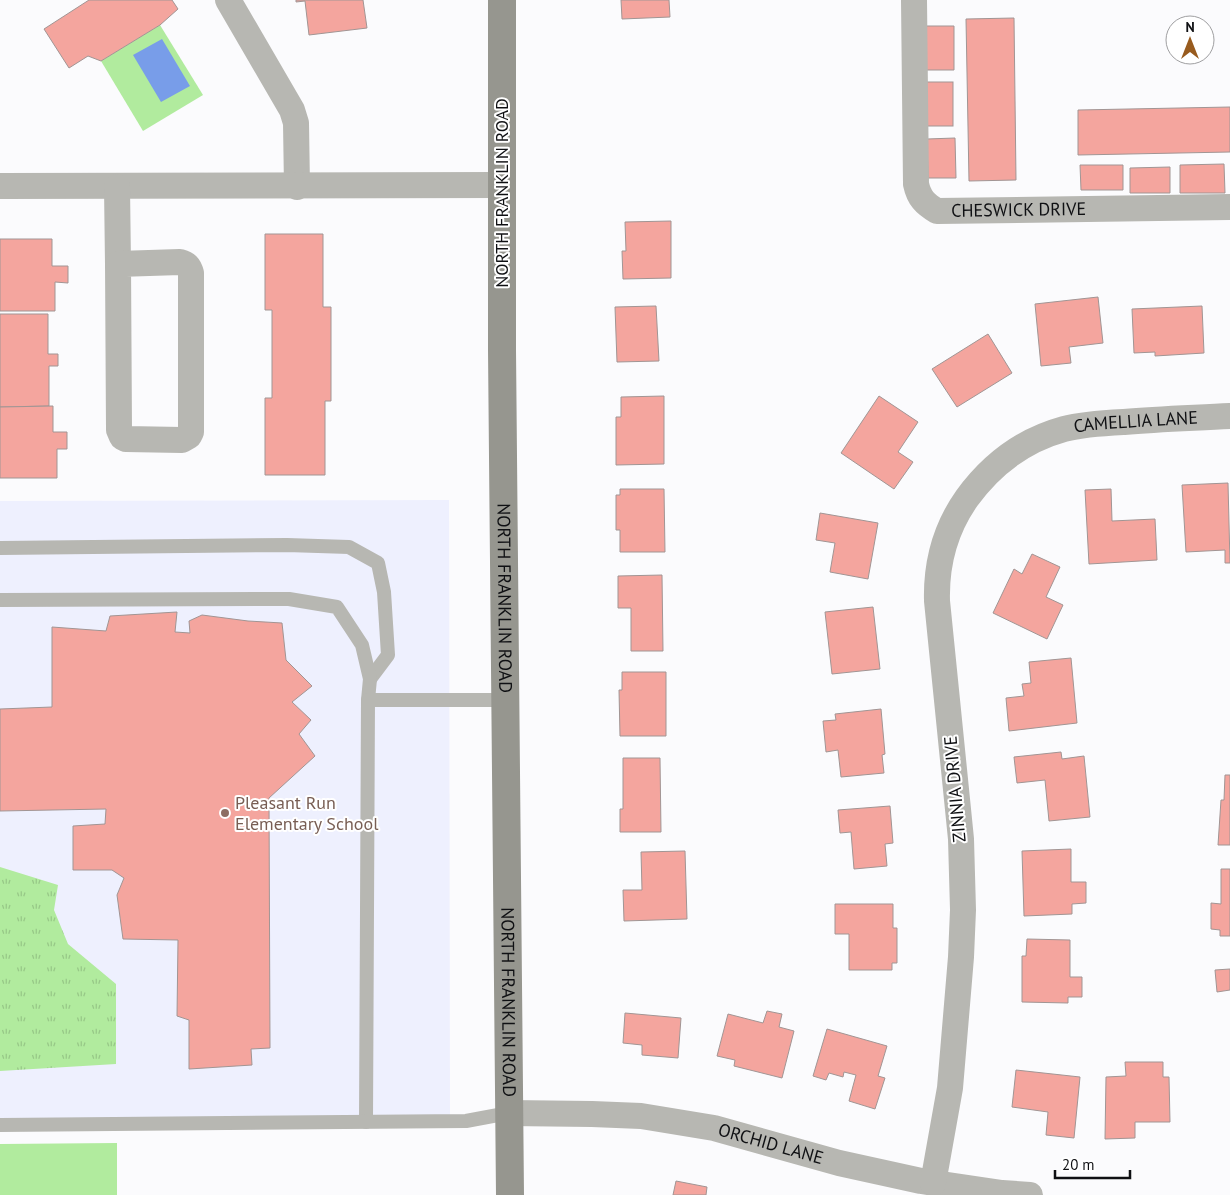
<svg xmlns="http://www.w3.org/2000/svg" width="1230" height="1195" font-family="'PT Sans',sans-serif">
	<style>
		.built { fill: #eef0fe }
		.grass { fill: url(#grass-tufts) }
		.pitch { fill: #b1eb9e }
		.water { fill: #789de9 }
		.building { fill: #f4a59e; stroke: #a19594 }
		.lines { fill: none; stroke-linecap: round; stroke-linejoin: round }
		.service { stroke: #b7b7b2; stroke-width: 14 }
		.minor { stroke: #b7b7b2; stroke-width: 26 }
		.secondary { stroke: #96968f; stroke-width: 28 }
		.education-dot { fill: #8d6e63; stroke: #fff; stroke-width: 2 }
		.labels { text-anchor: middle; stroke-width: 4; stroke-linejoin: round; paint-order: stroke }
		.street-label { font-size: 18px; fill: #0f1013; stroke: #fff }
		.education-label { font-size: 18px; fill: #785e54; stroke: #fff; text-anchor: start }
	</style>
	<defs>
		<pattern id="grass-tufts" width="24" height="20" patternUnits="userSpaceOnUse" patternTransform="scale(1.25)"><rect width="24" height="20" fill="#b1eb9e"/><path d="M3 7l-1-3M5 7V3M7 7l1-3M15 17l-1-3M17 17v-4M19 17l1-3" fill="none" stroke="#97c887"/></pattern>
	</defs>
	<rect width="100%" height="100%" fill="#fbfbfd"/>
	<path class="built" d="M 449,500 L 450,1124 L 0,1125 L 0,501 Z"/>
	<path class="grass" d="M 0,867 L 58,885 L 54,910 L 68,944 L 116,984 L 116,1064 L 0,1071 Z"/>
	<g class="pitch">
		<path d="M 160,25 L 203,95 L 143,131 L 101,61 Z"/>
		<path d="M 117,1143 L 117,1195 L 0,1195 L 0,1144 Z"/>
	</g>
	<path class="water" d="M 162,39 L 190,86 L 161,102 L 133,55 Z"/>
	<g class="building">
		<path d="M 89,0 L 172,0 L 178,9 L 160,25 L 101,61 L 88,56 L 69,68 L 44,29 Z"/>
		<path d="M 296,0 L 363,0 L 367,28 L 309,35 L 305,1 L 296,2 Z"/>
		<path d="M 621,0 L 669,0 L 670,17 L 622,19 Z"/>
		<path d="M 1014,18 L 1016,180 L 969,181 L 966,19 Z"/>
		<path d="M 925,26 L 954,26 L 954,70 L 926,70 Z"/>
		<rect x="925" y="82" width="28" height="44"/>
		<path d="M 1230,107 L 1230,152 L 1078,155 L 1078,110 Z"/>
		<path d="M 955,138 L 956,178 L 928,178 L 927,139 Z"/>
		<path d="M 1224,164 L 1225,193 L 1180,193 L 1180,165 Z"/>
		<path d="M 1080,165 L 1123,165 L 1123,190 L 1081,190 Z"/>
		<path d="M 1170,167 L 1170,193 L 1130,193 L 1130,168 Z"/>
		<path d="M 671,221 L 671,278 L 623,279 L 622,251 L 626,251 L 625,222 Z"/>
		<path d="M 265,234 L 323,234 L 323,307 L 331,307 L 331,401 L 325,401 L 325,475 L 265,475 L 265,398 L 272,398 L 272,310 L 265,310 Z"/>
		<path d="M 0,239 L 52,239 L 52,266 L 68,266 L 68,283 L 55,282 L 55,311 L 0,311 Z"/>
		<path d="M 1098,297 L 1103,343 L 1069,347 L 1071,363 L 1041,366 L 1035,304 Z"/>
		<path d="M 656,306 L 659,361 L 617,362 L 615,307 Z"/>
		<path d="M 1202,306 L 1204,353 L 1155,356 L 1155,352 L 1134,353 L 1132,309 Z"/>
		<path d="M 0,314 L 48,314 L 48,354 L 58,354 L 58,366 L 49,366 L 49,406 L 0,407 Z"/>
		<path d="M 988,334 L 1012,373 L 957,407 L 932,369 Z"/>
		<path d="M 664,396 L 664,464 L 616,465 L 616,417 L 621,417 L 621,397 Z"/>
		<path d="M 879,396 L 918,422 L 898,452 L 913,462 L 894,489 L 841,453 Z"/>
		<path d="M 53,406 L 53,432 L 67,432 L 67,449 L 57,449 L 57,478 L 0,478 L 0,407 Z"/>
		<path d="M 1228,483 L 1230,563 L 1225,563 L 1225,550 L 1186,552 L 1182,485 Z"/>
		<path d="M 620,489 L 664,489 L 665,552 L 620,552 L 620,530 L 616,530 L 616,495 L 620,495 Z"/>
		<path d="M 1111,489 L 1112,521 L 1155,519 L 1157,560 L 1089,564 L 1085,490 Z"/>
		<path d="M 820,513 L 878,523 L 868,579 L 830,572 L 835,543 L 816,540 Z"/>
		<path d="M 1032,554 L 1060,567 L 1046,597 L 1063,605 L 1047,639 L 993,613 L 1014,569 L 1022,574 Z"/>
		<path d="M 662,575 L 663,651 L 631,651 L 631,608 L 618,608 L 618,576 Z"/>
		<path d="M 873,607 L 880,669 L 832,674 L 825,612 Z"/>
		<path d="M 177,612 L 175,632 L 190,633 L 189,621 L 202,615 L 248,621 L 282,623 L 286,660 L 312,686 L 292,702 L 311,720 L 299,734 L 315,756 L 269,798 L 270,1048 L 251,1049 L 252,1065 L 189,1069 L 189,1020 L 177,1016 L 178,940 L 123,939 L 117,895 L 124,878 L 112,870 L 73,870 L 73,826 L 105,824 L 106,809 L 0,811 L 0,709 L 52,707 L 52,627 L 106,631 L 110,616 Z"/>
		<path d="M 1071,658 L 1077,723 L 1009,731 L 1006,698 L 1024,696 L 1022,684 L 1031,683 L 1029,662 Z"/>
		<path d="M 622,672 L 666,672 L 666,736 L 620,736 L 619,690 L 622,690 Z"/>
		<path d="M 881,709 L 885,754 L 882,755 L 884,773 L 841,777 L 838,750 L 826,752 L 823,721 L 836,720 L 835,714 Z"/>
		<path d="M 1061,752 L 1062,759 L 1084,756 L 1090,817 L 1049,821 L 1045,780 L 1017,783 L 1014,757 Z"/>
		<path d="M 623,758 L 660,758 L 661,832 L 620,832 L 620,809 L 623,809 Z"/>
		<path d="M 1225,775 L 1230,775 L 1230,845 L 1218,845 L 1221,800 L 1224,800 Z"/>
		<path d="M 890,806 L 893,843 L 885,844 L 887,866 L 854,869 L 851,832 L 840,833 L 838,810 Z"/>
		<path d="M 1071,849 L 1071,882 L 1086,882 L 1086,903 L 1072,904 L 1072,914 L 1024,916 L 1022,851 Z"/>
		<path d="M 685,851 L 687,919 L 624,921 L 623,890 L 642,890 L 641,852 Z"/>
		<path d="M 1221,869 L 1230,869 L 1230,936 L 1220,936 L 1220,930 L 1211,929 L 1211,903 L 1221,904 Z"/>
		<path d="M 835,904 L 893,904 L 893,928 L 897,928 L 897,963 L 892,963 L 892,970 L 849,970 L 849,934 L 835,934 Z"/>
		<path d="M 1027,939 L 1070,940 L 1070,977 L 1082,977 L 1082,997 L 1068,997 L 1068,1003 L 1022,1002 L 1022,956 L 1026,956 Z"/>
		<path d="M 1230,969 L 1230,990 L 1217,992 L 1215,970 Z"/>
		<path d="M 767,1011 L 782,1014 L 779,1027 L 794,1031 L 782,1078 L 734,1066 L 735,1060 L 717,1056 L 728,1014 L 763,1023 Z"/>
		<path d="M 625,1013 L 681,1018 L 678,1058 L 642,1055 L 642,1045 L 623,1043 Z"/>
		<path d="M 827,1029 L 887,1046 L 878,1076 L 885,1078 L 875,1109 L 849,1101 L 856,1075 L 844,1072 L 843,1077 L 829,1073 L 826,1080 L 813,1076 Z"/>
		<path d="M 1125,1062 L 1163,1062 L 1163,1077 L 1169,1077 L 1170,1122 L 1135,1122 L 1135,1138 L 1105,1139 L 1106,1077 L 1126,1076 Z"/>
		<path d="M 1016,1070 L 1080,1077 L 1074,1138 L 1046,1135 L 1048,1112 L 1012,1107 Z"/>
		<path d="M 676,1181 L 707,1187 L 706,1195 L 673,1195 Z"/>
	</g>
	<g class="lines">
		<g class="service">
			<path d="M 0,548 L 287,545 L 349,547 L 378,563 L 384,592 L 388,655 L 370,679"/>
			<path d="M 0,600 L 289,599 L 337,607 L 362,645 L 370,679 L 368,700"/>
			<path d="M 366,1122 L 368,700 L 505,700"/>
			<path d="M 0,1125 L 466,1121 L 509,1113"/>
		</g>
		<g class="minor">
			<path d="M 228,0 L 292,110 L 296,123 L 297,187"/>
			<path id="s1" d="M 914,0 L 916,184 C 919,198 925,204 937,211 L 1230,207"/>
			<path d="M 0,186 L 501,185"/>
			<path d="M 117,187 L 118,264"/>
			<path d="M 180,262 C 187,264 189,266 191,273 L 191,432 L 189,436 L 182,440 L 126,439 L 122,437 L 119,430 L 118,264 Z"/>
			<path id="s2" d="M 509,1113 L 592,1114 L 641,1116 L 714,1128 L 839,1163 L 921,1181 L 1002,1193 L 1030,1195"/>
			<path id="s3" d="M 933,1183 L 950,1088 L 961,957 L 963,910 L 961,839 L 937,601 C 936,564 945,529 967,498 C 991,465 1024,440 1064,429 C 1083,424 1104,423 1124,422 C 1159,419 1195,418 1230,416"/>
		</g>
		<path class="secondary" id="s4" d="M 502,0 L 502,350 L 510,1195"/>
	</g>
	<circle class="education-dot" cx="225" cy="813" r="5"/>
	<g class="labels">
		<g class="street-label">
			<text transform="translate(502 193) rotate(-90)" y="6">NORTH FRANKLIN ROAD</text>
			<text dy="6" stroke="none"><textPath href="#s1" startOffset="301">CHESWICK DRIVE</textPath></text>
			<text dy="6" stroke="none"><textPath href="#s3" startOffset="888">CAMELLIA LANE</textPath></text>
			<text dy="6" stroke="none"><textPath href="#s4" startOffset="598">NORTH FRANKLIN ROAD</textPath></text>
			<text transform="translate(955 789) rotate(-95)" y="6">ZINNIA DRIVE</text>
			<text dy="6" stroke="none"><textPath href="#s4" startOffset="1002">NORTH FRANKLIN ROAD</textPath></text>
			<text dy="6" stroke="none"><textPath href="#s2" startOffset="265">ORCHID LANE</textPath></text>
		</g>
		<g class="education-label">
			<text x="235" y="809">Pleasant Run<tspan x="235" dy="21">Elementary School</tspan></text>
		</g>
	</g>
	<g transform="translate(1190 40)"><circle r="24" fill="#ffffff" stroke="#9f9fa1"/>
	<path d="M0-4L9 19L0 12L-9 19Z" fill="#985b1e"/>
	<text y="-8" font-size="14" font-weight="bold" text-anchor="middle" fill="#0f1013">N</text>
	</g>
	<path d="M1055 1170v8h75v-8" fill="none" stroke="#0f1013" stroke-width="2.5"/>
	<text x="1062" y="1170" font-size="15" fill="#0f1013" stroke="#ffffff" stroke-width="4" paint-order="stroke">20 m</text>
</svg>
